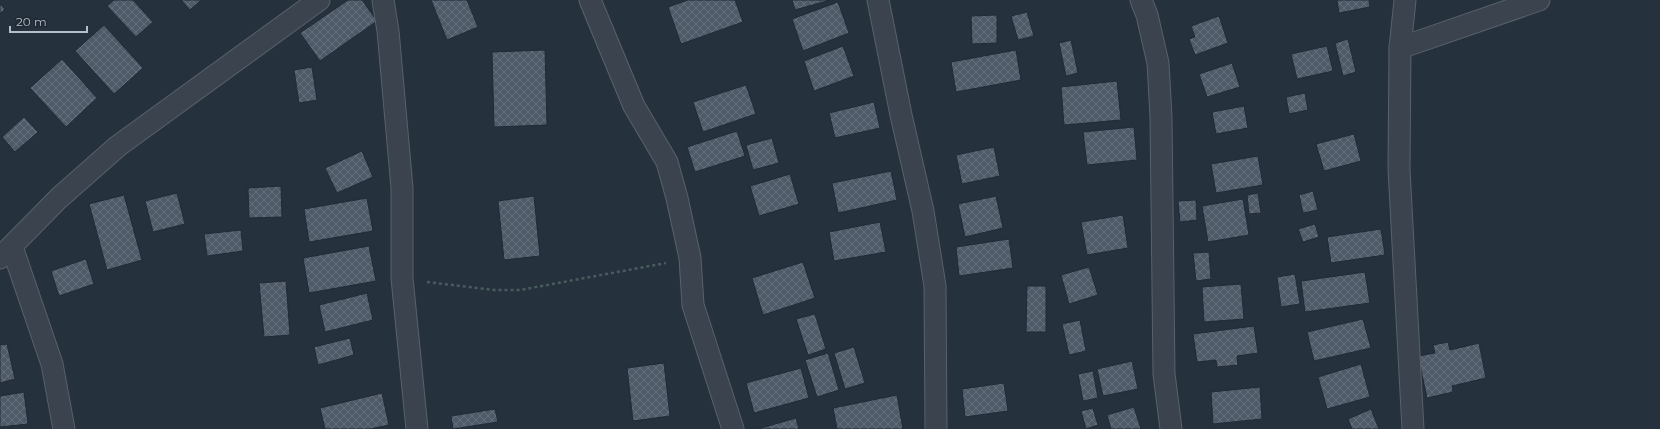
<svg xmlns="http://www.w3.org/2000/svg" width="1660" height="429" font-family="Montserrat,sans-serif">
	<style>
		.building { fill: url(#building-cross-hatch); stroke: #212a35 }
		.lines { fill: none; stroke-linecap: round; stroke-linejoin: round }
		.minor-casing { stroke: #58616c; stroke-width: 23 }
		.path { stroke: #485c5e; stroke-width: 2.5; stroke-dasharray: 3 3; stroke-linecap: butt }
		.minor { stroke: #3a434e; stroke-width: 21 }
	</style>
	<defs>
		<pattern id="building-cross-hatch" width="8" height="8" patternUnits="userSpaceOnUse"><rect width="8" height="8" fill="#4f5a69"/><path d="M0 0l8 8M0 8l8-8" fill="none" stroke="#66707d"/></pattern>
	</defs>
	<rect width="100%" height="100%" fill="#26313e"/>
	<g class="building">
		<path d="M 114,0 L 133,0 L 153,22 L 136,37 L 107,6 Z"/>
		<path d="M 181,0 L 201,0 L 190,10 Z"/>
		<path d="M 348,0 L 362,0 L 377,21 L 320,61 L 300,33 Z"/>
		<path d="M 431,0 L 467,0 L 478,27 L 447,40 Z"/>
		<path d="M 688,0 L 735,0 L 743,22 L 681,44 L 668,7 Z"/>
		<path d="M 792,0 L 830,0 L 795,10 Z"/>
		<path d="M 1337,0 L 1369,0 L 1370,7 L 1339,13 Z"/>
		<path d="M 838,2 L 849,33 L 803,51 L 792,19 Z"/>
		<path d="M 0,4 L 5,9 L 0,14 Z"/>
		<path d="M 1027,12 L 1034,36 L 1018,40 L 1011,16 Z"/>
		<path d="M 997,15 L 997,43 L 972,44 L 971,16 Z"/>
		<path d="M 1219,16 L 1228,43 L 1195,55 L 1189,39 L 1195,37 L 1191,26 Z"/>
		<path d="M 104,25 L 143,68 L 114,94 L 75,51 Z"/>
		<path d="M 1348,39 L 1356,72 L 1343,76 L 1335,43 Z"/>
		<path d="M 1071,40 L 1078,73 L 1066,76 L 1059,43 Z"/>
		<path d="M 843,46 L 854,76 L 814,91 L 804,61 Z"/>
		<path d="M 1327,46 L 1333,71 L 1297,79 L 1291,54 Z"/>
		<path d="M 545,50 L 547,125 L 494,127 L 492,52 Z"/>
		<path d="M 1016,50 L 1021,80 L 956,92 L 951,62 Z"/>
		<path d="M 62,59 L 97,98 L 66,127 L 30,88 Z"/>
		<path d="M 1232,63 L 1240,87 L 1207,97 L 1199,74 Z"/>
		<path d="M 312,67 L 317,100 L 299,103 L 294,70 Z"/>
		<path d="M 1117,81 L 1121,120 L 1064,125 L 1061,87 Z"/>
		<path d="M 746,85 L 756,114 L 703,132 L 693,102 Z"/>
		<path d="M 1305,93 L 1308,110 L 1289,114 L 1286,97 Z"/>
		<path d="M 874,102 L 880,128 L 835,138 L 829,113 Z"/>
		<path d="M 1244,106 L 1248,128 L 1216,134 L 1212,112 Z"/>
		<path d="M 24,117 L 38,132 L 15,152 L 2,137 Z"/>
		<path d="M 1134,127 L 1137,160 L 1087,165 L 1083,132 Z"/>
		<path d="M 737,131 L 745,156 L 695,172 L 687,147 Z"/>
		<path d="M 1354,134 L 1361,161 L 1324,171 L 1316,144 Z"/>
		<path d="M 772,138 L 779,163 L 753,170 L 746,145 Z"/>
		<path d="M 994,147 L 1000,176 L 962,184 L 956,155 Z"/>
		<path d="M 362,151 L 373,177 L 337,193 L 325,168 Z"/>
		<path d="M 1258,156 L 1263,185 L 1216,193 L 1211,164 Z"/>
		<path d="M 891,171 L 897,200 L 838,213 L 832,183 Z"/>
		<path d="M 790,174 L 799,204 L 759,216 L 750,186 Z"/>
		<path d="M 281,186 L 282,217 L 249,218 L 248,188 Z"/>
		<path d="M 1313,191 L 1318,210 L 1303,213 L 1299,195 Z"/>
		<path d="M 177,193 L 185,224 L 153,232 L 145,201 Z"/>
		<path d="M 1258,193 L 1261,213 L 1249,214 L 1247,195 Z"/>
		<path d="M 124,195 L 142,260 L 107,270 L 89,204 Z"/>
		<path d="M 534,196 L 540,256 L 504,260 L 498,201 Z"/>
		<path d="M 996,196 L 1003,228 L 965,237 L 958,204 Z"/>
		<path d="M 367,198 L 373,231 L 309,242 L 304,209 Z"/>
		<path d="M 1243,199 L 1249,235 L 1208,242 L 1202,206 Z"/>
		<path d="M 1196,200 L 1197,220 L 1180,222 L 1178,201 Z"/>
		<path d="M 1123,215 L 1128,248 L 1087,255 L 1081,222 Z"/>
		<path d="M 880,222 L 886,252 L 834,261 L 829,232 Z"/>
		<path d="M 1315,224 L 1319,237 L 1303,242 L 1298,229 Z"/>
		<path d="M 1381,229 L 1385,255 L 1331,263 L 1327,237 Z"/>
		<path d="M 241,230 L 243,251 L 207,256 L 204,234 Z"/>
		<path d="M 1009,239 L 1013,268 L 959,276 L 956,247 Z"/>
		<path d="M 369,246 L 376,281 L 309,293 L 303,258 Z"/>
		<path d="M 1209,252 L 1211,279 L 1196,281 L 1193,253 Z"/>
		<path d="M 86,259 L 94,284 L 59,296 L 51,271 Z"/>
		<path d="M 803,262 L 815,298 L 763,315 L 752,278 Z"/>
		<path d="M 1089,267 L 1098,295 L 1069,304 L 1061,275 Z"/>
		<path d="M 1365,272 L 1370,303 L 1305,312 L 1301,281 Z"/>
		<path d="M 1295,274 L 1300,304 L 1281,307 L 1277,277 Z"/>
		<path d="M 286,281 L 290,335 L 264,337 L 259,283 Z"/>
		<path d="M 1241,284 L 1244,319 L 1204,322 L 1202,287 Z"/>
		<path d="M 1027,286 L 1046,286 L 1046,332 L 1026,332 Z"/>
		<path d="M 367,293 L 373,320 L 325,332 L 319,305 Z"/>
		<path d="M 815,314 L 826,349 L 808,355 L 796,319 Z"/>
		<path d="M 1363,319 L 1371,348 L 1314,361 L 1307,332 Z"/>
		<path d="M 1080,320 L 1086,351 L 1069,355 L 1062,324 Z"/>
		<path d="M 1254,326 L 1258,353 L 1237,356 L 1238,365 L 1217,367 L 1216,360 L 1197,362 L 1193,334 Z"/>
		<path d="M 350,338 L 354,355 L 318,365 L 314,347 Z"/>
		<path d="M 1448,342 L 1450,350 L 1479,343 L 1486,378 L 1452,386 L 1453,392 L 1427,398 L 1418,356 L 1435,353 L 1433,345 Z"/>
		<path d="M 7,344 L 15,379 L 0,383 L 0,345 Z"/>
		<path d="M 854,347 L 865,383 L 845,389 L 834,353 Z"/>
		<path d="M 828,353 L 839,390 L 817,397 L 805,360 Z"/>
		<path d="M 1132,361 L 1138,389 L 1103,396 L 1097,369 Z"/>
		<path d="M 664,363 L 670,416 L 633,421 L 627,368 Z"/>
		<path d="M 1361,364 L 1370,397 L 1327,409 L 1318,377 Z"/>
		<path d="M 801,368 L 809,398 L 754,413 L 746,383 Z"/>
		<path d="M 1093,371 L 1098,398 L 1083,401 L 1078,374 Z"/>
		<path d="M 1004,383 L 1008,411 L 965,417 L 962,389 Z"/>
		<path d="M 1260,387 L 1262,419 L 1213,424 L 1211,392 Z"/>
		<path d="M 24,392 L 28,424 L 0,427 L 0,396 Z"/>
		<path d="M 382,393 L 389,425 L 370,429 L 325,429 L 320,408 Z"/>
		<path d="M 897,395 L 903,429 L 837,429 L 833,408 Z"/>
		<path d="M 1134,407 L 1141,429 L 1111,429 L 1107,415 Z"/>
		<path d="M 1093,408 L 1098,425 L 1086,429 L 1081,411 Z"/>
		<path d="M 495,409 L 498,422 L 453,429 L 451,416 Z"/>
		<path d="M 1371,409 L 1379,429 L 1352,429 L 1348,419 Z"/>
		<path d="M 796,418 L 799,429 L 758,429 Z"/>
	</g>
	<g class="lines">
		<defs>
			<g id="minor">
				<path d="M 383,0 L 388,31 L 402,188 L 402,278 L 417,429"/>
				<path d="M 590,0 L 634,106 L 667,162 L 677,198 L 690,258 L 693,305 L 733,429"/>
				<path d="M 878,0 L 901,115 L 923,211 L 935,286 L 936,429"/>
				<path d="M 1141,0 L 1147,15 L 1158,63 L 1161,117 L 1164,374 L 1171,429"/>
				<path d="M 1405,0 L 1400,48 L 1399,169 L 1413,429"/>
				<path d="M 1400,48 L 1539,0"/>
				<path d="M 12,247 L 52,364 L 64,429"/>
				<path d="M 0,258 L 59,198 L 118,146 L 319,0"/>
			</g>
		</defs>
		<use href="#minor" class="minor-casing"/>
		<path class="path" d="M 427,282 L 494,290 L 520,290 L 666,263"/>
		<use href="#minor" class="minor"/>
	</g>
	<path d="M10 26v6h77v-6" fill="none" stroke="#b6bec9" stroke-width="2"/>
	<text x="16" y="26" font-size="12" fill="#b6bec9" stroke="#1f2833" stroke-width="3" paint-order="stroke">20 m</text>
</svg>
